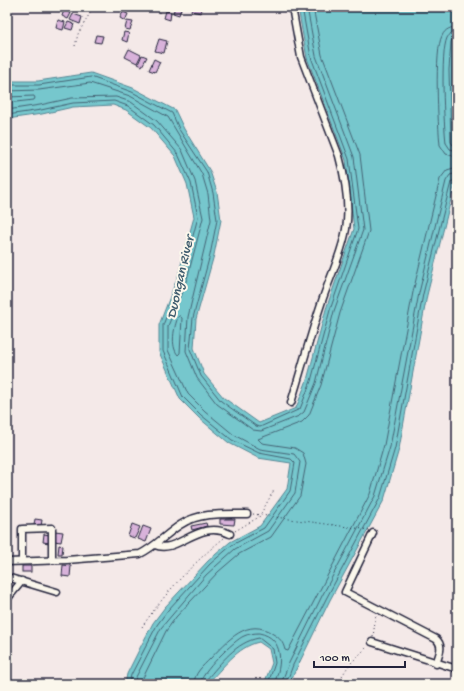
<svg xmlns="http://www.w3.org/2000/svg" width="464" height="691" font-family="'Gochi Hand',sans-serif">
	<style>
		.water { fill: #76c7cd; stroke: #548593 }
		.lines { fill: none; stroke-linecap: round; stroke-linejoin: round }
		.shore { stroke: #446475; stroke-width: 1 }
		.building { fill: #d8b2da; stroke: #22223b }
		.minor-casing { stroke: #22223b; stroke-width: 9 }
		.path { stroke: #22223b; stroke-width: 1; stroke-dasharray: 1 3; stroke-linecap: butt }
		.minor { stroke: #fbf7ec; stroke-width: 6 }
		.path-bridge { stroke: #22223b; stroke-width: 1; stroke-dasharray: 1 3; stroke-linecap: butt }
		.labels { text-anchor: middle; stroke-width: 4; stroke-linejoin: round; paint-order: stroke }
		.water-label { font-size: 14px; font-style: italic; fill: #3f5c6e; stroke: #fbf7ec }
	</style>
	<rect width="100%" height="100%" fill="#f4e9e8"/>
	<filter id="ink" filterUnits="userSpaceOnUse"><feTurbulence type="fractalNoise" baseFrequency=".025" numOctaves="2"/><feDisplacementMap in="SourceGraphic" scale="8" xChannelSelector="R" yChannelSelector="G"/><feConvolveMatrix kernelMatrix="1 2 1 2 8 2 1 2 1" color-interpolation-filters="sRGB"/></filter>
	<g filter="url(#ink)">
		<path class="water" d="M 298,7 L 457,7 L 453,70 L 457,175 L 427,295 L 399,449 L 384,500 L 330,600 L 289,684 L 264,684 L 272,663 L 269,649 L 259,642 C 237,647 223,668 207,684 L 125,684 L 127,674 L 141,646 L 153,623 L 165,607 L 208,561 L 230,542 L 260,526 L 287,489 L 291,463 L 258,458 L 229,443 L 199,418 L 180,399 L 159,352 L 159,325 L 178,276 L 194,217 L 187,184 L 175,156 L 151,128 L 126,110 L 113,105 L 73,107 L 42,114 L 7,119 L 7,81 L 38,81 L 91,73 L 133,88 L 175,110 L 184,129 L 210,171 L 217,192 L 221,220 L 214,255 L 196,319 L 194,348 L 204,374 L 224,398 L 259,423 L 296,408 L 307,380 L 326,309 L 354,229 L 346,160 L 307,58 Z"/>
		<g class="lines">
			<g class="shore">
				<path d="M 457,27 C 451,27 445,29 442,36 C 434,50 438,125 440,145 L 446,154 L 457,157"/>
				<path d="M 457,33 C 453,33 449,34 447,38 C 440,53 444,125 446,143 L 450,149 L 457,151"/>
				<path d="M 457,38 L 453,38 L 451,42 L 449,70 L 451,142 L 453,145 L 457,146"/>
				<path d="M 7,85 L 39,85 L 91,77 L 132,92 L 172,113 L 180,131 L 207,172 L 213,193 L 217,220 L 210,255 L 193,318 L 190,349 L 201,376 L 221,401 L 256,426 L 260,427 L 300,409 L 311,381 L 330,310 L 358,229 L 349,159 L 311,57 L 302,7"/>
				<path d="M 7,91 L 39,90 L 90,83 L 130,96 L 168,117 L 202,174 L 208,194 L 211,220 L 188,317 L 186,351 L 197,378 L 217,404 L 253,430 L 261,431 L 299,416 L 304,412 L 316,383 L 334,311 L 363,230 L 354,157 L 316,56 L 307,7"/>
				<path d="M 7,97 L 34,96 L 35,98 L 34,100 L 7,103"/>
				<path d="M 7,110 L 40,105 L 72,98 L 116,97 L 131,102 L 157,121 L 182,150 L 195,181 L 203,218 L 187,279 L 168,326 L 168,350 L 188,394 L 205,411 L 234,435 L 260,449 L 294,454 L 300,462 L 295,493 L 268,531 L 235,549 L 206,575 L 161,628 L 136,677 L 134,684"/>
				<path d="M 7,115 L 41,110 L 73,103 L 114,101 L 128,106 L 154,125 L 178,154 L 191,183 L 198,217 L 182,277 L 163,325 L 163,351 L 183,397 L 201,415 L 232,440 L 259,453 L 291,459 L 295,463 L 290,491 L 264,528 L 232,545 L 210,564 L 168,610 L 157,625 L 145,648 L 131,675 L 129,684"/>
				<path d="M 180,316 L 182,318 L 180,353 L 178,355 C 170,346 174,327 178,317 Z"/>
				<path d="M 140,684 L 166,631 L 176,617 L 218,572 L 239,554 L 271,537 L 300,496 L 306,464 L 303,453 L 295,448 L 262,443 L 258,439 L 302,422 L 309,415 L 321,385 L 340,313 L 369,231 L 360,155 L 322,55 L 313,7"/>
				<path d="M 194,684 C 194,673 203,666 210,659 C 227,641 248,616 273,634 C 280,638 283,642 285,650 L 288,651 L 370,494 L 384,445 L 413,292 L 440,179 L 447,170 L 457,167"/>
				<path d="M 200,684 C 200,674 234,640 244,636 C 248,634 254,633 259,633 C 285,638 282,665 274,684"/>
				<path d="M 205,684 L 206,680 C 221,663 236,642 259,638 L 273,649 L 275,663 L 268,684"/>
				<path d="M 281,684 L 289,663 L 322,596 L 375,496 L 390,447 L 419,293 L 446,181 L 450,175 L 457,173"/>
				<path d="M 286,684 L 293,665 L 326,599 L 380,498 L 395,448 L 423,294 L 451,182 L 457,178"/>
			</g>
		</g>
		<g class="building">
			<path d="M 175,7 L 181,9 L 179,15 L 173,13 Z"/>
			<path d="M 192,7 L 202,7 L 201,13 L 191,11 Z"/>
			<path d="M 64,10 L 71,13 L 68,19 L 62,16 Z"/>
			<path d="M 166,11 L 171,12 L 170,20 L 164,18 Z"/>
			<path d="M 123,12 L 128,14 L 125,21 L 120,18 Z"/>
			<path d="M 73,14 L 82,17 L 80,24 L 70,20 Z"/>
			<path d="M 58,20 L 65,22 L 63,30 L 56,28 Z"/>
			<path d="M 127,21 L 133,22 L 130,30 L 125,29 Z"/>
			<path d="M 68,22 L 74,24 L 72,30 L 65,28 Z"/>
			<path d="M 124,32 L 129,33 L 127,42 L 122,40 Z"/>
			<path d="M 96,35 L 103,36 L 101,43 L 94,42 Z"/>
			<path d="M 159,39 L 167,41 L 164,53 L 155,51 Z"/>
			<path d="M 129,49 L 141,55 L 137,63 L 125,57 Z"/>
			<path d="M 142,55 L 147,57 L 142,66 L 138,64 Z"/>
			<path d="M 154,59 L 160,62 L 155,72 L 149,70 Z"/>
			<path d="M 35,519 L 42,520 L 41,526 L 34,525 Z"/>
			<path d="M 220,519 L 235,519 L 234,525 L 220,524 Z"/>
			<path d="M 206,523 L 207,526 L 192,530 L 191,526 Z"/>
			<path d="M 132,524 L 140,527 L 135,538 L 128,536 Z"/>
			<path d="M 143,526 L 151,529 L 146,542 L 138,539 Z"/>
			<path d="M 55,531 L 63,532 L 61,542 L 54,541 Z"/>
			<path d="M 44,534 L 50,535 L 49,543 L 43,542 Z"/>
			<path d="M 59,545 L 63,546 L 62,554 L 58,554 Z"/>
			<path d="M 63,565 L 71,566 L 70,577 L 62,576 Z"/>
			<rect x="22" y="566" width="9" height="6"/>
		</g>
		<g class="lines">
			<defs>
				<g id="minor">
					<path d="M 291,403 C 301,370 310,337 321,304 C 329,279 342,254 346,229 C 350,206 345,178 339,156 L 301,57 L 292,7"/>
					<path d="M 373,533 L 345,592 L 436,639 C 444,646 439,654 436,664"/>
					<path d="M 155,545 C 178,555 198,518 230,534"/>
					<path d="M 22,561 L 22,529 L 52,528 L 52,560"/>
					<path d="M 7,562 L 67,560 L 140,554 C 155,547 166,534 180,525 C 199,512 225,514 247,514"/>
					<path d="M 7,577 L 57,592"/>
					<path d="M 7,599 L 22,581"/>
					<path d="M 372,642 L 457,669"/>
				</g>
			</defs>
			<use href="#minor" class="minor-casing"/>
			<g class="path">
				<path d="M 159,13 L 159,7"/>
				<path d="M 75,46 L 78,34 L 90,13 L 91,7"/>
				<path d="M 235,531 L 259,517 L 274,490"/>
				<path d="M 142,627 C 165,593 193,563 224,538"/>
				<path d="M 373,637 L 376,614"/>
				<path d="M 342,676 L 349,665 L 368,646"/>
			</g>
			<use href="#minor" class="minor"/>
			<path class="path-bridge" d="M 253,514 L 370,530"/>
		</g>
	</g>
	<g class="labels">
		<g class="water-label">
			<text transform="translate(179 277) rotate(-77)" y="5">Duongan River</text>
		</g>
	</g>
	<rect width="464" height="691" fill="none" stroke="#fbf7ec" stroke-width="24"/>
	<rect x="12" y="12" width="440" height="667" fill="none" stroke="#22223b" stroke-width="1.5" filter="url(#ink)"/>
	<path d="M314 661v6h91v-6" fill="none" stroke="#22223b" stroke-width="2"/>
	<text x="320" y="661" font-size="12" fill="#22223b" stroke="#fbf7ec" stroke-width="3" paint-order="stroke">100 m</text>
</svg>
